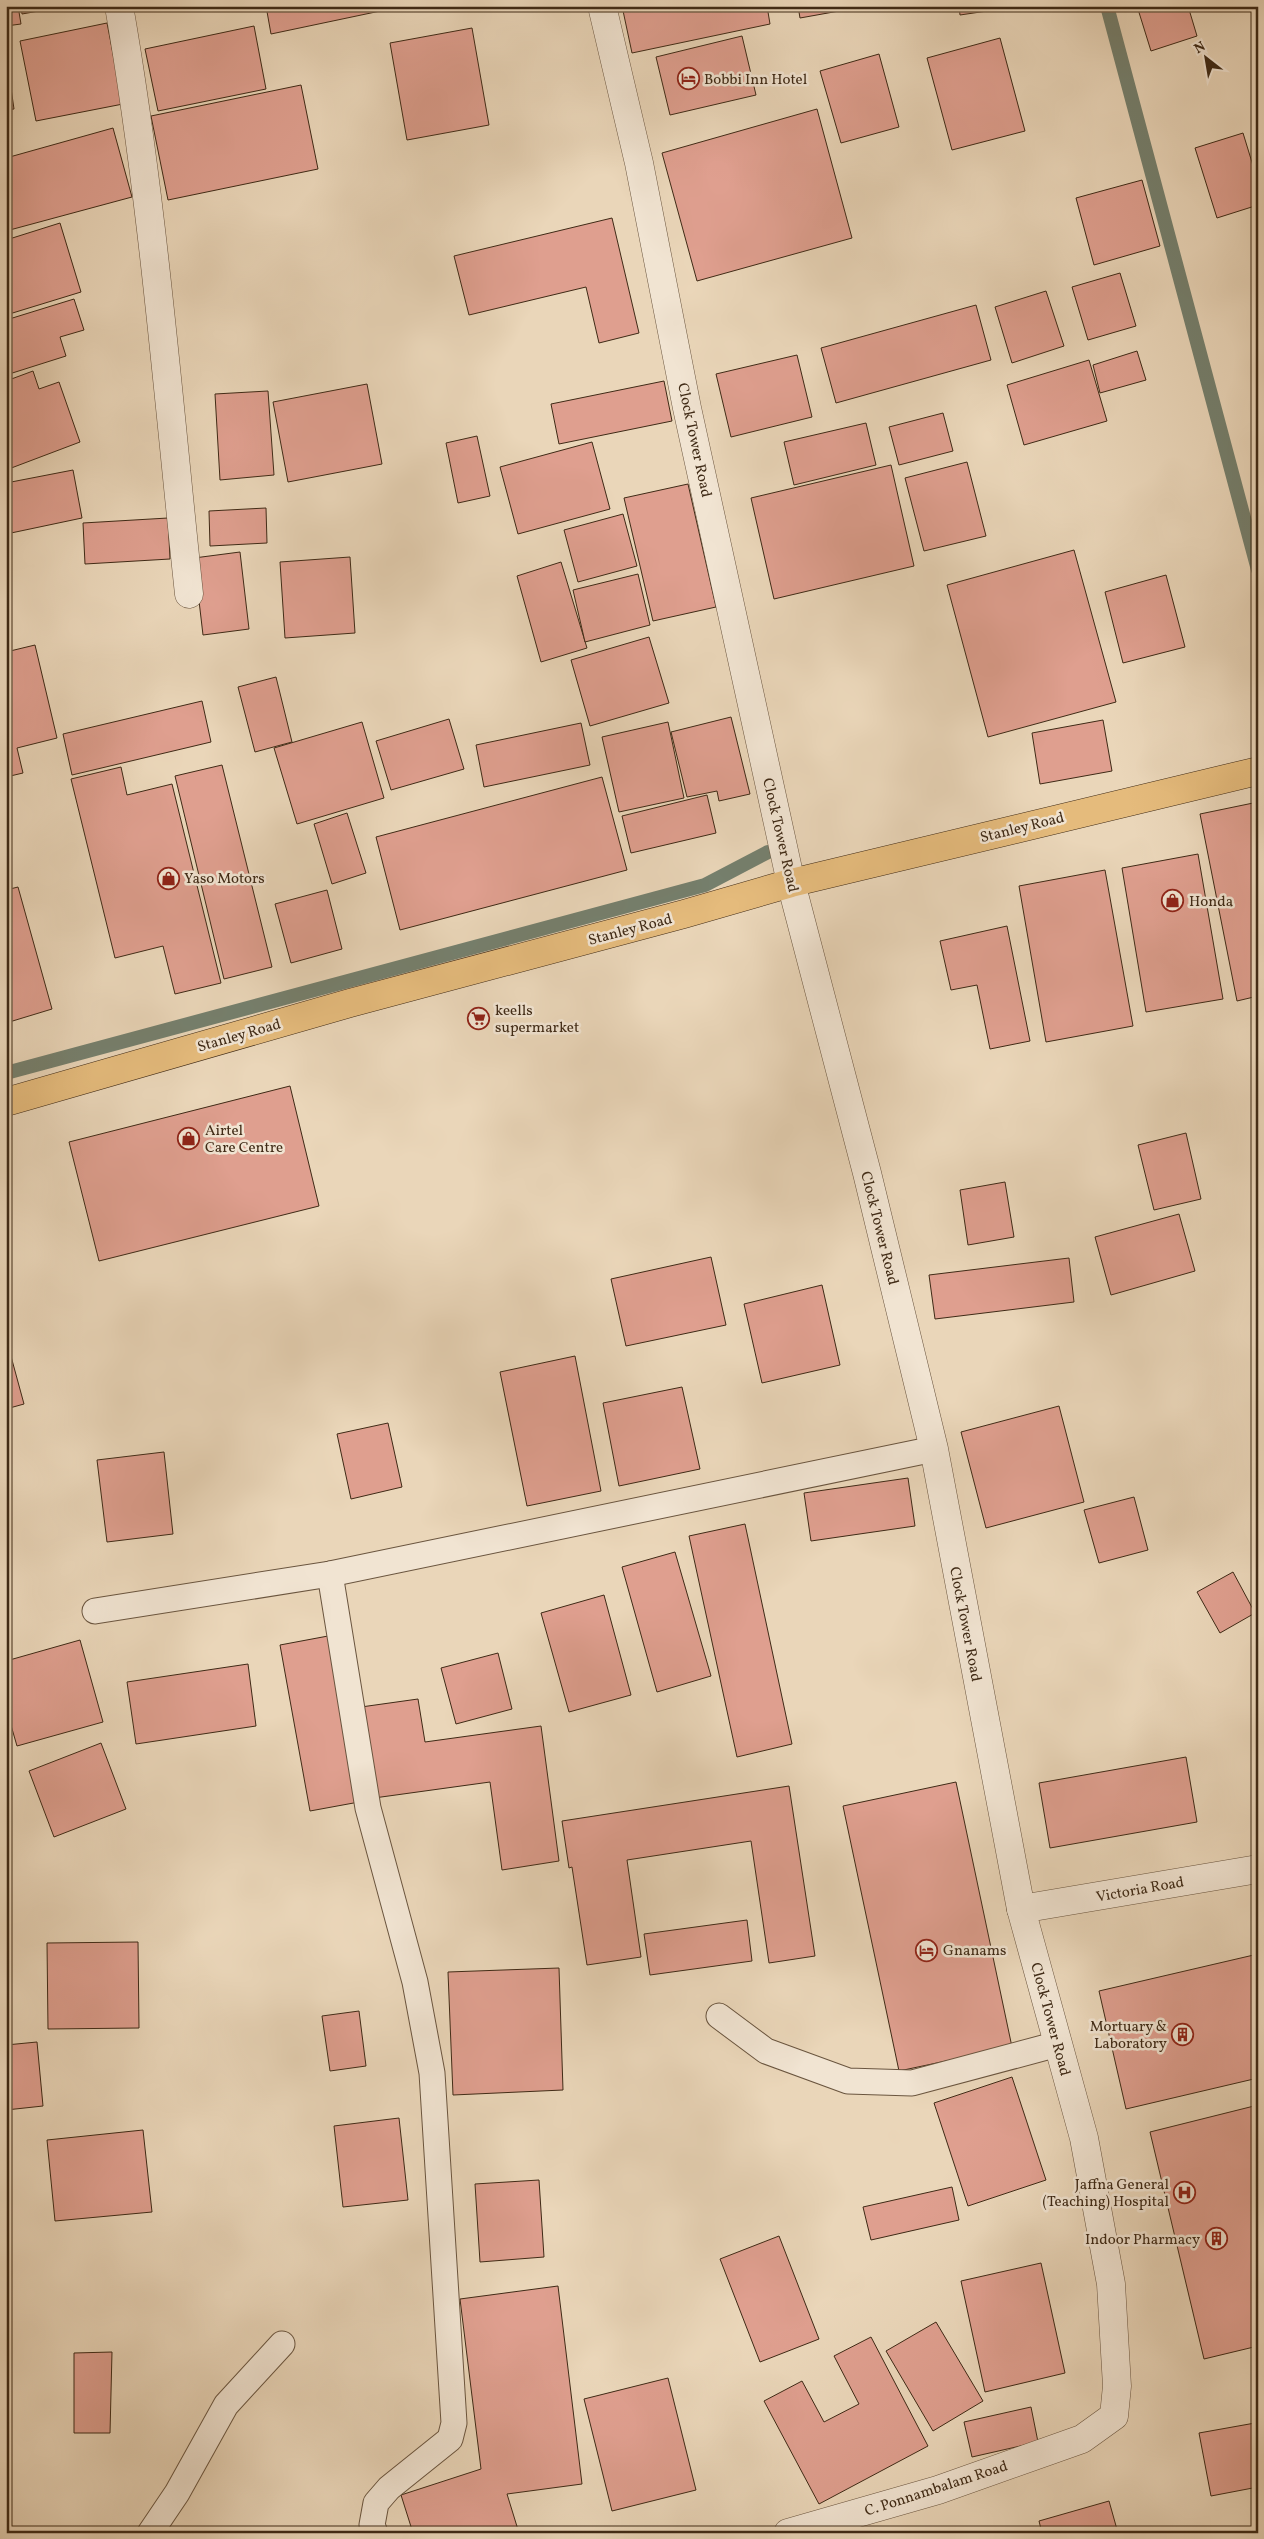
<svg xmlns="http://www.w3.org/2000/svg" width="1264" height="2539" font-family="Vollkorn,serif">
	<style>
		.lines { fill: none; stroke-linecap: round; stroke-linejoin: round }
		.stream { stroke: #75806e; stroke-width: 14 }
		.building { fill: #df9f8f; stroke: #3f2a16 }
		.service-casing { stroke: #6a553f; stroke-width: 27 }
		.minor-casing { stroke: #6a553f; stroke-width: 29 }
		.primary-casing { stroke: #3f2a16; stroke-width: 29 }
		.service { stroke: #f1e4d2; stroke-width: 25 }
		.minor { stroke: #f1e4d2; stroke-width: 28 }
		.primary { stroke: #e5bb7c; stroke-width: 28 }
		.labels { text-anchor: middle; stroke-width: 5; stroke-linejoin: round; paint-order: stroke }
		.poi-label { font-size: 15px; fill: #3f2a16; stroke: #f1e4d2; text-anchor: start }
		.street-label { font-size: 15px; fill: #3f2a16; stroke: #f1e4d2 }
	</style>
	<rect width="100%" height="100%" fill="#ead6b9"/>
	<filter id="stains"><feTurbulence type="fractalNoise" baseFrequency=".004" numOctaves="4"/><feColorMatrix values="0 0 0 0 .2 0 0 0 0 .09 0 0 0 0 .02 0 0 0 .5 -.17"/></filter>
	<radialGradient id="worn" r=".72"><stop offset=".6" stop-color="#630" stop-opacity="0"/><stop offset="1" stop-color="#630" stop-opacity=".3"/></radialGradient>
	<g class="lines">
		<g class="stream">
			<path d="M 1107,6 L 1258,570"/>
			<path d="M 6,1073 L 705,885 L 768,852"/>
		</g>
	</g>
	<g class="building">
		<path d="M 6,6 L 18,6 L 21,24 L 6,26 Z"/>
		<path d="M 21,6 L 67,6 L 22,14 Z"/>
		<path d="M 266,6 L 404,6 L 271,34 Z"/>
		<path d="M 622,6 L 767,6 L 770,24 L 632,53 Z"/>
		<path d="M 798,6 L 867,6 L 800,18 Z"/>
		<path d="M 959,6 L 1021,6 L 960,15 Z"/>
		<path d="M 1137,6 L 1188,6 L 1197,36 L 1151,51 Z"/>
		<path d="M 107,23 L 123,104 L 36,121 L 20,41 Z"/>
		<path d="M 254,26 L 266,89 L 158,111 L 145,49 Z"/>
		<path d="M 472,28 L 489,125 L 407,140 L 390,43 Z"/>
		<path d="M 742,36 L 756,95 L 670,115 L 656,57 Z"/>
		<path d="M 1000,38 L 1025,131 L 952,150 L 927,58 Z"/>
		<path d="M 6,54 L 14,109 L 6,110 Z"/>
		<path d="M 879,54 L 899,127 L 841,143 L 820,71 Z"/>
		<path d="M 301,85 L 318,169 L 168,200 L 151,116 Z"/>
		<path d="M 817,109 L 852,238 L 697,281 L 662,153 Z"/>
		<path d="M 113,128 L 132,197 L 6,231 L 6,158 Z"/>
		<path d="M 1243,133 L 1258,182 L 1258,205 L 1217,218 L 1195,148 Z"/>
		<path d="M 1142,180 L 1160,246 L 1094,265 L 1076,198 Z"/>
		<path d="M 612,218 L 639,333 L 599,343 L 586,287 L 469,315 L 454,256 Z"/>
		<path d="M 60,223 L 81,292 L 6,315 L 6,240 Z"/>
		<path d="M 1120,273 L 1136,326 L 1088,340 L 1072,287 Z"/>
		<path d="M 1046,291 L 1064,346 L 1012,363 L 995,307 Z"/>
		<path d="M 74,299 L 84,330 L 60,337 L 66,356 L 6,375 L 6,320 Z"/>
		<path d="M 976,305 L 991,360 L 836,403 L 821,348 Z"/>
		<path d="M 1137,351 L 1146,380 L 1100,393 L 1093,365 Z"/>
		<path d="M 797,355 L 812,417 L 731,437 L 716,374 Z"/>
		<path d="M 1089,360 L 1107,421 L 1024,445 L 1007,385 Z"/>
		<path d="M 33,371 L 39,389 L 59,382 L 80,442 L 6,470 L 6,381 Z"/>
		<path d="M 664,381 L 672,421 L 559,444 L 551,404 Z"/>
		<path d="M 367,384 L 382,464 L 288,482 L 273,402 Z"/>
		<path d="M 268,391 L 274,475 L 220,480 L 215,394 Z"/>
		<path d="M 943,413 L 953,451 L 899,465 L 889,427 Z"/>
		<path d="M 866,423 L 876,465 L 794,485 L 784,442 Z"/>
		<path d="M 477,436 L 490,496 L 458,503 L 446,443 Z"/>
		<path d="M 592,442 L 610,509 L 518,534 L 500,467 Z"/>
		<path d="M 967,462 L 986,536 L 924,551 L 905,478 Z"/>
		<path d="M 891,465 L 914,566 L 774,599 L 751,498 Z"/>
		<path d="M 73,470 L 82,518 L 11,533 L 6,508 L 6,483 Z"/>
		<path d="M 688,484 L 716,607 L 653,621 L 624,498 Z"/>
		<path d="M 266,508 L 267,543 L 210,546 L 209,511 Z"/>
		<path d="M 623,514 L 637,566 L 578,582 L 564,530 Z"/>
		<path d="M 168,518 L 170,559 L 85,564 L 83,523 Z"/>
		<path d="M 1074,550 L 1116,702 L 988,737 L 947,585 Z"/>
		<path d="M 240,552 L 249,629 L 203,635 L 194,558 Z"/>
		<path d="M 350,557 L 355,633 L 285,638 L 280,562 Z"/>
		<path d="M 561,562 L 587,648 L 541,662 L 517,576 Z"/>
		<path d="M 638,574 L 650,625 L 585,642 L 573,590 Z"/>
		<path d="M 1166,575 L 1185,647 L 1123,663 L 1105,592 Z"/>
		<path d="M 649,637 L 669,703 L 590,726 L 571,660 Z"/>
		<path d="M 35,645 L 57,738 L 17,748 L 23,773 L 6,777 L 6,652 Z"/>
		<path d="M 276,677 L 292,742 L 255,752 L 238,687 Z"/>
		<path d="M 202,701 L 211,742 L 72,775 L 63,734 Z"/>
		<path d="M 731,717 L 750,794 L 719,801 L 717,791 L 687,797 L 671,732 Z"/>
		<path d="M 449,719 L 464,769 L 391,790 L 376,741 Z"/>
		<path d="M 1103,720 L 1112,771 L 1040,784 L 1032,733 Z"/>
		<path d="M 362,722 L 384,798 L 297,824 L 274,748 Z"/>
		<path d="M 668,722 L 684,798 L 619,812 L 602,737 Z"/>
		<path d="M 581,723 L 590,765 L 484,787 L 476,745 Z"/>
		<path d="M 222,765 L 272,967 L 224,979 L 175,776 Z"/>
		<path d="M 121,767 L 127,795 L 172,784 L 221,983 L 175,994 L 163,946 L 115,958 L 71,779 Z"/>
		<path d="M 602,777 L 627,870 L 400,930 L 376,837 Z"/>
		<path d="M 707,795 L 716,833 L 631,853 L 622,816 Z"/>
		<path d="M 1258,802 L 1258,996 L 1237,1001 L 1200,814 Z"/>
		<path d="M 347,813 L 366,873 L 332,884 L 314,824 Z"/>
		<path d="M 1198,854 L 1223,999 L 1146,1012 L 1122,868 Z"/>
		<path d="M 1105,870 L 1133,1026 L 1046,1042 L 1019,886 Z"/>
		<path d="M 18,887 L 52,1009 L 6,1023 L 6,890 Z"/>
		<path d="M 327,890 L 342,949 L 291,963 L 275,904 Z"/>
		<path d="M 1007,926 L 1030,1041 L 990,1049 L 977,985 L 951,990 L 940,941 Z"/>
		<path d="M 290,1086 L 319,1206 L 99,1261 L 69,1142 Z"/>
		<path d="M 1186,1133 L 1201,1199 L 1154,1210 L 1138,1145 Z"/>
		<path d="M 1005,1182 L 1014,1237 L 968,1245 L 960,1190 Z"/>
		<path d="M 1179,1214 L 1195,1271 L 1111,1295 L 1095,1237 Z"/>
		<path d="M 711,1257 L 726,1325 L 626,1346 L 611,1279 Z"/>
		<path d="M 1069,1258 L 1074,1302 L 935,1319 L 929,1275 Z"/>
		<path d="M 822,1285 L 840,1365 L 762,1383 L 744,1304 Z"/>
		<path d="M 6,1338 L 24,1404 L 6,1409 Z"/>
		<path d="M 575,1356 L 601,1491 L 527,1506 L 500,1372 Z"/>
		<path d="M 682,1387 L 700,1469 L 619,1486 L 603,1403 Z"/>
		<path d="M 1059,1406 L 1084,1502 L 986,1528 L 961,1432 Z"/>
		<path d="M 388,1423 L 402,1487 L 351,1499 L 337,1434 Z"/>
		<path d="M 164,1452 L 173,1534 L 107,1542 L 97,1460 Z"/>
		<path d="M 908,1478 L 915,1526 L 811,1541 L 804,1493 Z"/>
		<path d="M 1134,1497 L 1148,1550 L 1099,1563 L 1084,1510 Z"/>
		<path d="M 745,1524 L 792,1744 L 737,1757 L 689,1536 Z"/>
		<path d="M 675,1552 L 711,1676 L 657,1692 L 622,1567 Z"/>
		<path d="M 1233,1572 L 1255,1613 L 1220,1633 L 1197,1592 Z"/>
		<path d="M 604,1595 L 631,1695 L 569,1712 L 541,1613 Z"/>
		<path d="M 328,1636 L 359,1802 L 310,1811 L 280,1645 Z"/>
		<path d="M 80,1640 L 103,1722 L 17,1746 L 6,1708 L 6,1661 Z"/>
		<path d="M 498,1653 L 512,1709 L 456,1724 L 441,1668 Z"/>
		<path d="M 248,1664 L 256,1726 L 136,1744 L 127,1682 Z"/>
		<path d="M 418,1699 L 425,1742 L 541,1726 L 559,1861 L 502,1870 L 490,1782 L 374,1798 L 361,1707 Z"/>
		<path d="M 101,1743 L 126,1809 L 54,1837 L 29,1771 Z"/>
		<path d="M 1186,1757 L 1197,1822 L 1050,1848 L 1039,1783 Z"/>
		<path d="M 956,1782 L 1012,2047 L 899,2071 L 843,1806 Z"/>
		<path d="M 789,1786 L 815,1956 L 769,1963 L 751,1841 L 627,1860 L 641,1957 L 587,1965 L 572,1867 L 569,1868 L 562,1821 Z"/>
		<path d="M 747,1920 L 752,1961 L 650,1975 L 644,1934 Z"/>
		<path d="M 138,1942 L 139,2028 L 48,2029 L 47,1943 Z"/>
		<path d="M 1258,1954 L 1258,2078 L 1126,2109 L 1099,1991 Z"/>
		<path d="M 559,1968 L 563,2090 L 453,2095 L 448,1972 Z"/>
		<path d="M 359,2011 L 366,2066 L 330,2071 L 322,2016 Z"/>
		<path d="M 37,2042 L 43,2106 L 6,2110 L 6,2045 Z"/>
		<path d="M 1012,2077 L 1046,2180 L 968,2206 L 934,2103 Z"/>
		<path d="M 1258,2105 L 1258,2346 L 1204,2359 L 1150,2132 Z"/>
		<path d="M 399,2118 L 408,2200 L 343,2207 L 334,2126 Z"/>
		<path d="M 143,2130 L 152,2212 L 55,2221 L 47,2140 Z"/>
		<path d="M 539,2180 L 544,2257 L 480,2262 L 475,2184 Z"/>
		<path d="M 952,2187 L 959,2220 L 871,2240 L 863,2207 Z"/>
		<path d="M 779,2236 L 819,2339 L 760,2362 L 720,2259 Z"/>
		<path d="M 1041,2263 L 1065,2373 L 985,2392 L 961,2281 Z"/>
		<path d="M 558,2286 L 582,2484 L 507,2494 L 519,2533 L 413,2533 L 401,2495 L 481,2469 L 460,2299 Z"/>
		<path d="M 936,2322 L 983,2401 L 933,2431 L 886,2351 Z"/>
		<path d="M 871,2337 L 928,2446 L 819,2504 L 764,2401 L 802,2381 L 824,2422 L 859,2404 L 834,2356 Z"/>
		<path d="M 112,2352 L 110,2433 L 74,2433 L 74,2353 Z"/>
		<path d="M 668,2378 L 696,2490 L 612,2511 L 584,2399 Z"/>
		<path d="M 1031,2407 L 1038,2442 L 972,2457 L 964,2422 Z"/>
		<path d="M 1255,2423 L 1258,2436 L 1258,2487 L 1211,2496 L 1199,2433 Z"/>
		<path d="M 1109,2501 L 1118,2533 L 1042,2533 L 1039,2521 Z"/>
	</g>
	<g class="lines">
		<defs>
			<g id="service">
				<path d="M 330,1574 L 368,1808 L 415,1982 L 432,2073 L 454,2423 L 450,2439 L 389,2488 L 376,2503 L 372,2525 L 375,2533"/>
				<path d="M 95,1611 L 330,1574 L 934,1449"/>
				<path d="M 719,2016 L 766,2051 L 848,2081 L 912,2083 L 1058,2044"/>
				<path d="M 150,2533 L 177,2493 L 226,2405 L 282,2344"/>
			</g>
			<g id="minor">
				<path d="M 119,6 C 153,201 168,398 189,594"/>
				<path d="M 602,6 L 639,163 L 687,408 L 791,883 L 867,1173 L 934,1449 L 1021,1909 L 1084,2138 L 1111,2284 L 1117,2386 L 1114,2416 L 1082,2439 L 938,2490 L 788,2533"/>
				<path d="M 1021,1909 L 1258,1869"/>
			</g>
			<path id="primary" d="M 6,1102 L 350,1003 L 684,914 L 791,883 L 1258,771"/>
		</defs>
		<use href="#service" class="service-casing"/>
		<use href="#minor" class="minor-casing"/>
		<use href="#primary" class="primary-casing"/>
		<use href="#service" class="service"/>
		<use href="#minor" class="minor"/>
		<use href="#primary" class="primary"/>
	</g>
	<defs>
		<symbol id="hotel-ring" viewBox="-11 -11 22 22"><circle r="9.5" fill="#f1e4d2" stroke="#8f2418" stroke-width="1.5"/><path d="M-6-4.5h1.5V1H6V5H4.5V3h-9V5H-6ZM-4 0a1.8 1.8 0 1 1 3.6 0ZM.5 0V-2.5h3Q6-2.5 6 0Z" fill="#8f2418"/></symbol>
		<symbol id="shop-ring" viewBox="-11 -11 22 22"><circle r="9.5" fill="#f1e4d2" stroke="#8f2418" stroke-width="1.5"/><path d="M-5-2.5h2.3a2.7 3.5 0 0 1 5.4 0H5L5.5 6h-11ZM-1.5-2.5h3a1.5 2.3 0 0 0-3 0Z" fill="#8f2418"/></symbol>
		<symbol id="supermarket-ring" viewBox="-11 -11 22 22"><circle r="9.5" fill="#f1e4d2" stroke="#8f2418" stroke-width="1.5"/><path d="M-6-5.5h2.5l.6 2H6L4.5 2H-2.5L-4.4-4H-6ZM-1.5 3.2a1.3 1.3 0 1 0 .1 0ZM3 3.2a1.3 1.3 0 1 0 .1 0Z" fill="#8f2418"/></symbol>
		<symbol id="building-ring" viewBox="-11 -11 22 22"><circle r="9.5" fill="#f1e4d2" stroke="#8f2418" stroke-width="1.5"/><path d="M-4-6H4V6H1V3H-1V6H-4ZM-2.5-4.3h1.7v1.8h-1.7ZM.8-4.3h1.7v1.8H.8ZM-2.5-1h1.7V.8h-1.7ZM.8-1h1.7V.8H.8Z" fill="#8f2418"/></symbol>
		<symbol id="hospital-ring" viewBox="-11 -11 22 22"><circle r="9.5" fill="#f1e4d2" stroke="#8f2418" stroke-width="1.5"/><path d="M-5-5h3v3.5h4V-5h3V5h-3V1.5h-4V5h-3Z" fill="#8f2418"/></symbol>
	</defs>
	<g fill-rule="evenodd">
		<use href="#hotel-ring" x="676" y="66" width="25" height="25"/>
		<use href="#shop-ring" x="156" y="866" width="25" height="25"/>
		<use href="#shop-ring" x="1160" y="888" width="25" height="25"/>
		<use href="#supermarket-ring" x="466" y="1006" width="25" height="25"/>
		<use href="#shop-ring" x="176" y="1126" width="25" height="25"/>
		<use href="#hotel-ring" x="914" y="1938" width="25" height="25"/>
		<use href="#building-ring" x="1170" y="2022" width="25" height="25"/>
		<use href="#hospital-ring" x="1172" y="2180" width="25" height="25"/>
		<use href="#building-ring" x="1204" y="2226" width="25" height="25"/>
	</g>
	<g class="labels">
		<g class="poi-label">
			<text x="704" y="84">Bobbi Inn Hotel</text>
			<text x="184" y="883">Yaso Motors</text>
			<text x="1189" y="906">Honda</text>
			<text x="495" y="1015">keells<tspan x="495" dy="17">supermarket</tspan></text>
			<text x="205" y="1135">Airtel<tspan x="205" dy="17">Care Centre</tspan></text>
			<text x="943" y="1955">Gnanams</text>
			<text x="1167" y="2031" text-anchor="end">Mortuary &amp;<tspan x="1167" dy="17">Laboratory</tspan></text>
			<text x="1169" y="2189" text-anchor="end">Jaffna General<tspan x="1169" dy="17">(Teaching) Hospital</tspan></text>
			<text x="1200" y="2244" text-anchor="end">Indoor Pharmacy</text>
		</g>
		<g class="street-label">
			<text transform="translate(695 440) rotate(78)" y="5">Clock Tower Road</text>
			<text transform="translate(1022 827) rotate(-14)" y="5">Stanley Road</text>
			<text transform="translate(781 835) rotate(77)" y="5">Clock Tower Road</text>
			<text transform="translate(630 929) rotate(-15)" y="5">Stanley Road</text>
			<text transform="translate(239 1035) rotate(-16)" y="5">Stanley Road</text>
			<text transform="translate(880 1228) rotate(76)" y="5">Clock Tower Road</text>
			<text transform="translate(966 1624) rotate(79)" y="5">Clock Tower Road</text>
			<text transform="translate(1140 1889) rotate(-10)" y="5">Victoria Road</text>
			<text transform="translate(1051 2019) rotate(75)" y="5">Clock Tower Road</text>
			<text transform="translate(936 2488) rotate(-18)" y="5">C. Ponnambalam Road</text>
		</g>
	</g>
	<rect width="1264" height="2539" fill="none" stroke="#ead6b9" stroke-width="25"/>
	<rect x="8" y="8" width="1249" height="2524" fill="none" stroke="#3f2a16" stroke-width="2.5"/>
	<rect x="12" y="12" width="1239" height="2514" fill="none" stroke="#3f2a16"/>
	<g transform="translate(1206 58) rotate(329)" stroke="#f1e4d2" stroke-width="4" paint-order="stroke">
	<path d="M0-4L9 19L0 12L-9 19Z" fill="#3f2a16"/>
	<text y="-8" font-size="14" font-weight="bold" text-anchor="middle" fill="#3f2a16">N</text>
	</g>
	<rect width="100%" height="100%" filter="url(#stains)"/>
	<rect width="100%" height="100%" fill="url(#worn)"/>
</svg>
